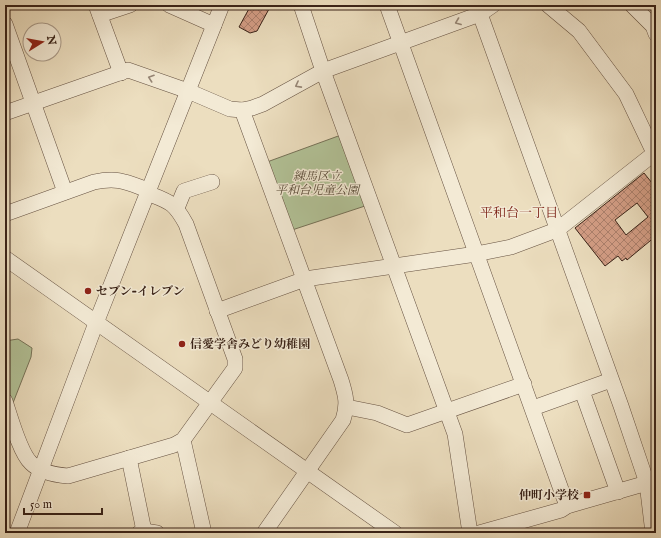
<svg xmlns="http://www.w3.org/2000/svg" width="661" height="538" font-family="'IM FELL English','Noto Serif JP',serif">
	<style>
		.green { fill: #b2c297; stroke: #767258 }
		.building { fill: url(#building-cross-hatch); stroke: #3a2318; fill-rule: evenodd }
		.lines { fill: none; stroke-linecap: round; stroke-linejoin: round }
		.minor-casing { stroke: #665242; stroke-width: 16 }
		.minor { stroke: #f3ead5; stroke-width: 15 }
		.oneway { stroke: #968676 }
		.poi-dot { fill: #8f2418; stroke: #f3ead5; stroke-width: 1.5 }
		.labels { text-anchor: middle; stroke-width: 3; stroke-linejoin: round; paint-order: stroke }
		.park-label { font-size: 12px; font-style: italic; fill: #584b38; stroke: #f3ead5 }
		.poi-label { font-size: 12px; font-weight: bold; fill: #3a2318; stroke: #f3ead5; text-anchor: start }
		.neighbourhood-label { font-size: 13px; fill: #7a1f14; stroke: #f3ead5 }
	</style>
	<defs>
		<pattern id="building-cross-hatch" width="8" height="8" patternUnits="userSpaceOnUse"><rect width="8" height="8" fill="#d39d85"/><path d="M0 0l8 8M0 8l8-8" fill="none" stroke="#ac806c"/></pattern>
	</defs>
	<rect width="100%" height="100%" fill="#ecdebf"/>
	<filter id="stains"><feTurbulence type="fractalNoise" baseFrequency=".005" numOctaves="4"/><feColorMatrix values="0 0 0 0 .2 0 0 0 0 .09 0 0 0 0 .02 0 0 0 .5 -.17"/></filter>
	<radialGradient id="worn" r=".72"><stop offset=".6" stop-color="#630" stop-opacity="0"/><stop offset="1" stop-color="#630" stop-opacity=".3"/></radialGradient>
	<g class="green">
		<path d="M 341,135 L 365,206 L 292,230 L 267,162 Z"/>
		<path d="M 18,339 L 32,348 L 31,357 L 11,408 L 5,391 L 5,341 Z"/>
	</g>
	<g class="building">
		<path d="M 251,5 L 262,5 L 269,9 L 257,31 L 250,33 L 239,27 Z"/>
		<path d="M 644,173 L 656,188 L 656,236 L 627,260 L 626,258 L 622,261 L 618,256 L 605,266 L 575,228 ZM 637,203 L 648,217 L 626,235 L 615,220 Z"/>
	</g>
	<g class="lines">
		<defs>
			<g id="minor">
				<path d="M 96,5 L 121,73"/>
				<path d="M 169,5 L 214,25"/>
				<path d="M 301,5 L 323,71 L 455,434 L 470,533"/>
				<path d="M 387,5 L 567,506"/>
				<path d="M 548,5 L 579,31 L 626,94 L 656,157"/>
				<path d="M 632,5 L 653,26 L 656,34"/>
				<path d="M 480,14 L 621,406 L 647,483 L 653,533"/>
				<path d="M 100,15 L 130,5"/>
				<path d="M 5,24 L 65,192"/>
				<path d="M 242,110 L 341,380 C 346,396 348,404 343,420 L 264,533"/>
				<path d="M 5,113 L 128,70 L 188,91 L 230,109 L 242,110 L 252,108 L 263,104 L 323,71 L 480,14 L 493,5"/>
				<path d="M 177,208 L 184,191 L 212,182"/>
				<path d="M 5,214 L 94,182 C 118,177 126,182 148,190"/>
				<path d="M 5,258 L 395,533"/>
				<path d="M 217,311 L 305,279 L 476,254 L 511,247 L 551,232 L 557,230 L 656,152"/>
				<path d="M 582,391 L 618,492"/>
				<path d="M 5,401 C 10,416 20,453 31,463 C 40,472 56,475 68,476 L 174,445 L 183,440 L 235,368 L 235,359 L 186,224 C 174,202 170,202 147,193"/>
				<path d="M 347,407 L 377,413 L 407,425 L 524,384"/>
				<path d="M 533,408 L 611,380"/>
				<path d="M 183,440 L 204,533"/>
				<path d="M 129,458 L 144,531"/>
				<path d="M 17,533 L 96,323 L 222,5"/>
				<path d="M 139,533 L 144,531 L 157,533"/>
				<path d="M 479,533 L 561,510 L 567,506 L 647,483 L 656,483"/>
			</g>
		</defs>
		<use href="#minor" class="minor-casing"/>
		<use href="#minor" class="minor"/>
	</g>
	<defs><path id="oneway-chevron" d="M-2-3.5L2.5 0L-2 3.5" fill="none" stroke-width="1.6" stroke-linecap="round" stroke-linejoin="round"/></defs>
	<g class="oneway">
		<use href="#oneway-chevron" transform="translate(458 22) rotate(159)"/>
		<use href="#oneway-chevron" transform="translate(151 78) rotate(-161)"/>
		<use href="#oneway-chevron" transform="translate(298 85) rotate(152)"/>
	</g>
	<g class="poi-dot">
		<circle cx="88" cy="291" r="4"/>
		<circle cx="182" cy="344" r="4"/>
		<rect x="583" y="491" width="8" height="8" rx="2"/>
	</g>
	<g class="labels">
		<g class="park-label">
			<text x="317" y="180">練馬区立<tspan x="317" dy="14">平和台児童公園</tspan></text>
		</g>
		<g class="poi-label">
			<text x="96" y="295">セブン-イレブン</text>
			<text x="190" y="348">信愛学舎みどり幼稚園</text>
			<text x="579" y="499" text-anchor="end">仲町小学校</text>
		</g>
		<g class="neighbourhood-label">
			<text x="519" y="217">平和台一丁目</text>
		</g>
	</g>
	<rect width="661" height="538" fill="none" stroke="#ecdebf" stroke-width="20"/>
	<rect x="6" y="6" width="649" height="526" fill="none" stroke="#3a2318" stroke-width="2"/>
	<rect x="10" y="10" width="641" height="518" fill="none" stroke="#3a2318"/>
	<g transform="translate(42 42) rotate(79)"><circle r="19" fill="#f3ead5" stroke="#a99a89"/>
	<path d="M0-3L7 15L0 10L-7 15Z" fill="#8f2418"/>
	<text y="-6" font-size="11" font-weight="bold" text-anchor="middle" fill="#3a2318">N</text>
	</g>
	<path d="M24 508v6h78v-6" fill="none" stroke="#3a2318" stroke-width="2"/>
	<text x="30" y="508" font-size="12" fill="#3a2318" stroke="#f3ead5" stroke-width="3" paint-order="stroke">50 m</text>
	<rect width="100%" height="100%" filter="url(#stains)"/>
	<rect width="100%" height="100%" fill="url(#worn)"/>
</svg>
